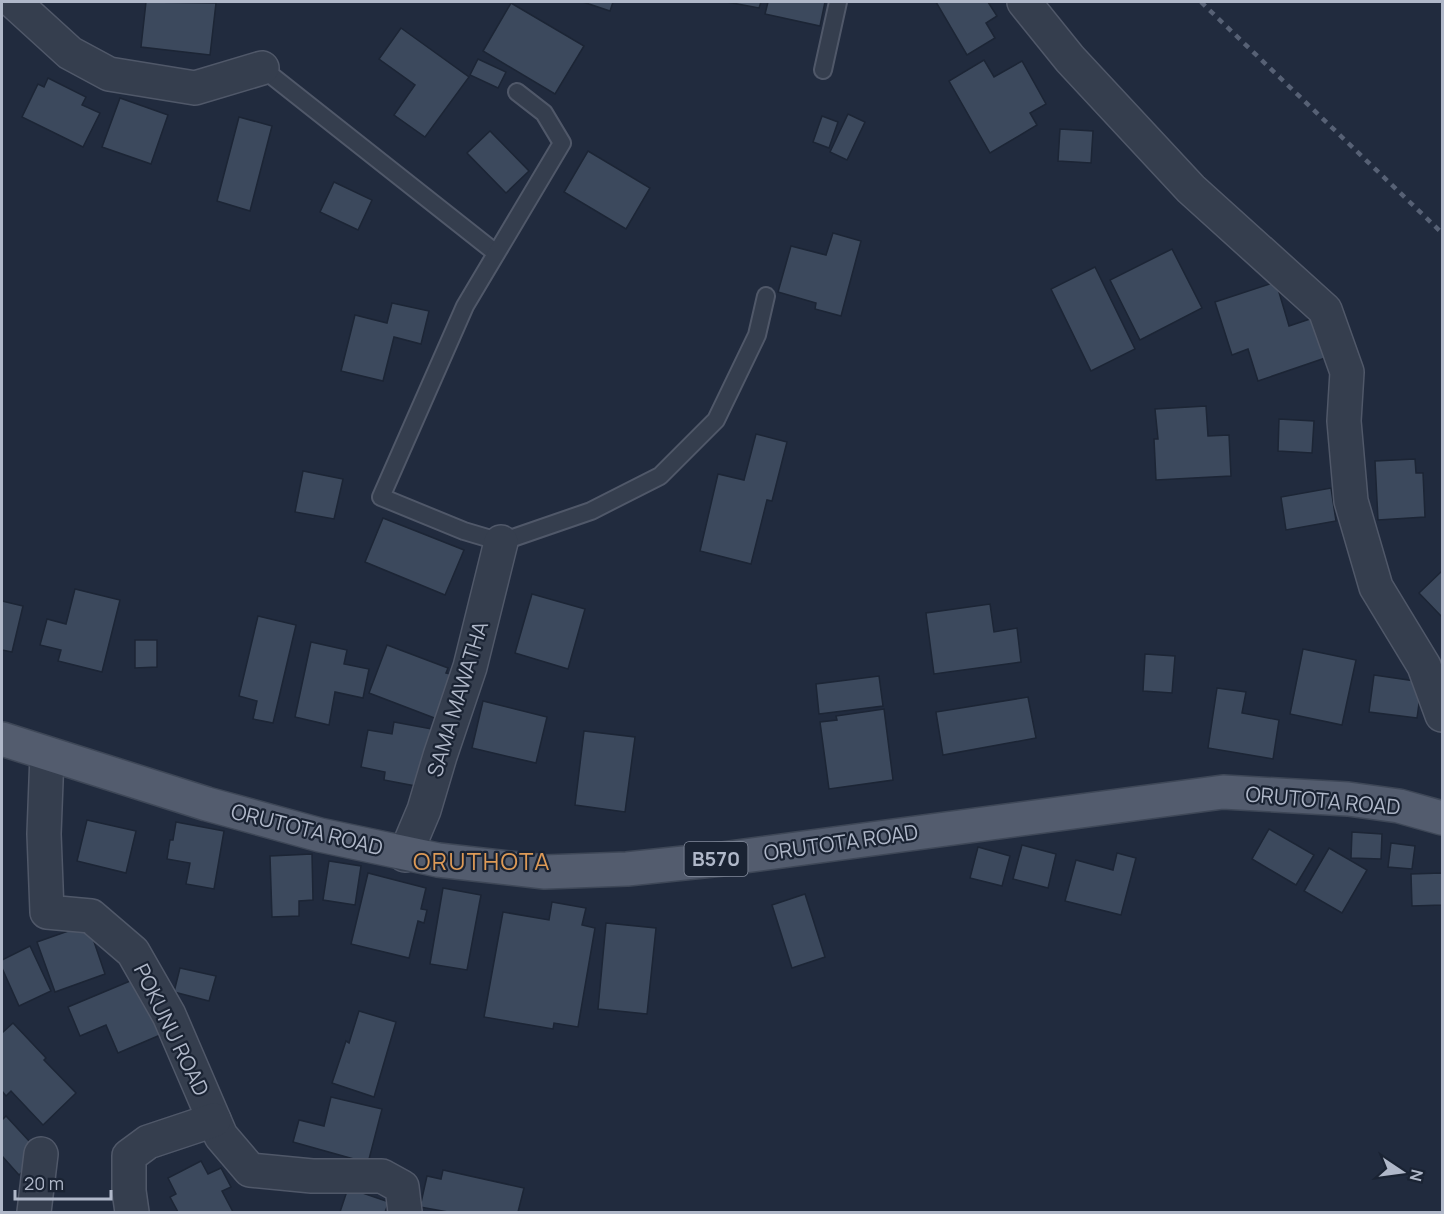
<svg xmlns="http://www.w3.org/2000/svg" width="1444" height="1214" font-family="Manrope,sans-serif">
	<style>
		.building { fill: #3c495d; stroke: #1c2535; stroke-width: 1.5 }
		.lines { fill: none; stroke-linecap: round; stroke-linejoin: round }
		.service-casing { stroke: #505869; stroke-width: 20 }
		.minor-casing { stroke: #505869; stroke-width: 36 }
		.primary-casing { stroke: #3e4757; stroke-width: 36 }
		.service { stroke: #353e4e; stroke-width: 16 }
		.minor { stroke: #353e4e; stroke-width: 33 }
		.primary { stroke: #535c6e; stroke-width: 33 }
		.rail { stroke: #576175; stroke-width: 4.5; stroke-dasharray: 6 6; stroke-linecap: butt }
		.labels { text-anchor: middle; stroke-width: 4.5; stroke-linejoin: round; paint-order: stroke }
		.shield { fill: #1a2333; stroke: #838b9c; stroke-width: 1.5 }
		.shield-label { font-size: 20px; font-weight: bold; fill: #b0b8c9 }
		.street-label { font-size: 21px; fill: #b0b8c9; stroke: #1a2333 }
		.quarter-label { font-size: 24px; letter-spacing: 1.5px; fill: #dd9a57; stroke: #1a2333 }
	</style>
	<rect width="100%" height="100%" fill="#212b3e"/>
	<g class="building">
		<path d="M 146,2 L 216,3 L 210,55 L 141,47 Z"/>
		<path d="M 583,2 L 613,2 L 610,11 Z"/>
		<path d="M 727,2 L 761,2 L 759,8 Z"/>
		<path d="M 768,2 L 825,2 L 820,26 L 765,14 Z"/>
		<path d="M 936,2 L 988,2 L 997,16 L 986,23 L 995,38 L 967,55 Z"/>
		<path d="M 511,3 L 584,46 L 555,94 L 483,51 Z"/>
		<path d="M 401,28 L 469,77 L 425,137 L 394,115 L 415,85 L 379,59 Z"/>
		<path d="M 478,59 L 506,72 L 498,88 L 470,75 Z"/>
		<path d="M 984,60 L 994,77 L 1022,61 L 1046,104 L 1030,113 L 1037,125 L 990,153 L 949,81 Z"/>
		<path d="M 48,78 L 86,97 L 82,105 L 100,113 L 83,147 L 22,117 L 38,84 L 44,87 Z"/>
		<path d="M 120,98 L 168,115 L 151,164 L 102,147 Z"/>
		<path d="M 848,114 L 865,122 L 847,160 L 830,152 Z"/>
		<path d="M 822,116 L 838,122 L 829,148 L 813,142 Z"/>
		<path d="M 239,117 L 272,126 L 250,211 L 217,201 Z"/>
		<path d="M 1060,129 L 1093,131 L 1091,163 L 1058,161 Z"/>
		<path d="M 490,131 L 529,171 L 506,193 L 467,153 Z"/>
		<path d="M 588,151 L 650,188 L 626,229 L 564,192 Z"/>
		<path d="M 334,182 L 372,200 L 358,230 L 320,212 Z"/>
		<path d="M 833,233 L 861,241 L 841,316 L 815,309 L 816,303 L 778,292 L 791,246 L 826,255 Z"/>
		<path d="M 1172,249 L 1202,308 L 1140,340 L 1110,280 Z"/>
		<path d="M 1095,267 L 1135,349 L 1091,371 L 1051,289 Z"/>
		<path d="M 1276,282 L 1289,326 L 1319,316 L 1331,356 L 1258,381 L 1248,349 L 1232,355 L 1215,302 Z"/>
		<path d="M 392,303 L 429,311 L 421,344 L 394,337 L 383,381 L 341,371 L 355,315 L 387,323 Z"/>
		<path d="M 1206,406 L 1208,436 L 1229,435 L 1231,476 L 1156,480 L 1154,439 L 1158,439 L 1155,409 Z"/>
		<path d="M 1279,419 L 1314,421 L 1312,453 L 1278,451 Z"/>
		<path d="M 756,434 L 787,442 L 772,501 L 767,500 L 751,564 L 700,551 L 718,474 L 744,480 Z"/>
		<path d="M 1415,459 L 1416,473 L 1423,473 L 1425,517 L 1378,520 L 1375,461 Z"/>
		<path d="M 303,471 L 343,479 L 334,519 L 295,512 Z"/>
		<path d="M 1331,488 L 1336,521 L 1286,530 L 1281,497 Z"/>
		<path d="M 383,518 L 464,550 L 445,595 L 365,562 Z"/>
		<path d="M 1442,571 L 1442,617 L 1419,593 Z"/>
		<path d="M 75,589 L 120,600 L 102,672 L 58,661 L 61,650 L 40,645 L 47,619 L 66,624 Z"/>
		<path d="M 532,594 L 585,609 L 568,669 L 515,653 Z"/>
		<path d="M 2,601 L 23,606 L 12,652 L 2,650 Z"/>
		<path d="M 990,604 L 994,632 L 1017,628 L 1021,662 L 934,674 L 926,613 Z"/>
		<path d="M 258,616 L 296,625 L 273,723 L 253,719 L 257,701 L 239,696 Z"/>
		<path d="M 135,640 L 157,640 L 157,667 L 135,668 Z"/>
		<path d="M 311,642 L 347,650 L 344,664 L 369,669 L 363,698 L 335,692 L 329,725 L 295,717 Z"/>
		<path d="M 387,645 L 448,668 L 446,673 L 454,675 L 437,719 L 369,693 Z"/>
		<path d="M 1303,649 L 1356,660 L 1342,725 L 1290,714 Z"/>
		<path d="M 1145,654 L 1175,656 L 1172,693 L 1143,691 Z"/>
		<path d="M 1374,675 L 1422,682 L 1417,718 L 1369,712 Z"/>
		<path d="M 879,676 L 883,706 L 819,714 L 816,684 Z"/>
		<path d="M 1217,688 L 1246,692 L 1242,713 L 1279,720 L 1273,759 L 1208,748 Z"/>
		<path d="M 1028,697 L 1036,738 L 943,755 L 936,712 Z"/>
		<path d="M 483,701 L 547,717 L 536,763 L 472,748 Z"/>
		<path d="M 884,709 L 893,780 L 829,789 L 820,722 L 837,720 L 836,716 Z"/>
		<path d="M 394,722 L 432,729 L 421,787 L 384,780 L 385,772 L 361,767 L 368,730 L 392,734 Z"/>
		<path d="M 584,731 L 635,737 L 625,812 L 575,805 Z"/>
		<path d="M 87,820 L 136,831 L 126,873 L 77,861 Z"/>
		<path d="M 176,822 L 224,831 L 214,889 L 186,884 L 190,863 L 167,859 L 170,840 L 173,840 Z"/>
		<path d="M 1269,829 L 1314,855 L 1296,885 L 1252,859 Z"/>
		<path d="M 1352,832 L 1382,834 L 1381,859 L 1351,858 Z"/>
		<path d="M 1391,843 L 1415,846 L 1412,869 L 1388,867 Z"/>
		<path d="M 1022,845 L 1056,854 L 1048,888 L 1013,879 Z"/>
		<path d="M 978,847 L 1010,856 L 1002,886 L 970,878 Z"/>
		<path d="M 1329,848 L 1367,870 L 1342,913 L 1304,891 Z"/>
		<path d="M 1117,853 L 1136,858 L 1121,915 L 1065,901 L 1076,860 L 1113,870 Z"/>
		<path d="M 312,854 L 313,900 L 299,901 L 299,916 L 272,917 L 270,856 Z"/>
		<path d="M 329,861 L 361,866 L 355,905 L 323,900 Z"/>
		<path d="M 368,873 L 426,888 L 421,909 L 427,910 L 424,923 L 418,921 L 409,958 L 351,944 Z"/>
		<path d="M 1442,873 L 1442,905 L 1412,906 L 1411,874 Z"/>
		<path d="M 443,888 L 481,895 L 467,970 L 430,964 Z"/>
		<path d="M 805,894 L 825,957 L 792,968 L 772,905 Z"/>
		<path d="M 552,902 L 586,908 L 582,925 L 595,928 L 578,1027 L 554,1023 L 553,1029 L 484,1017 L 503,912 L 549,920 Z"/>
		<path d="M 606,923 L 656,928 L 647,1014 L 598,1009 Z"/>
		<path d="M 88,924 L 105,974 L 55,992 L 37,942 Z"/>
		<path d="M 30,946 L 51,991 L 19,1006 L 2,968 L 2,960 Z"/>
		<path d="M 180,968 L 216,976 L 209,1001 L 174,992 Z"/>
		<path d="M 142,976 L 165,1033 L 118,1053 L 106,1025 L 80,1036 L 68,1007 Z"/>
		<path d="M 359,1011 L 396,1022 L 374,1097 L 332,1083 L 346,1041 L 349,1043 Z"/>
		<path d="M 13,1023 L 46,1058 L 44,1060 L 76,1093 L 43,1125 L 11,1091 L 6,1096 L 2,1091 L 2,1033 Z"/>
		<path d="M 331,1097 L 382,1109 L 368,1163 L 293,1142 L 299,1120 L 324,1126 Z"/>
		<path d="M 6,1116 L 41,1154 L 19,1175 L 2,1156 L 2,1120 Z"/>
		<path d="M 201,1161 L 208,1174 L 221,1168 L 231,1187 L 222,1191 L 233,1212 L 178,1212 L 170,1197 L 176,1194 L 168,1178 Z"/>
		<path d="M 443,1170 L 524,1188 L 518,1212 L 448,1212 L 420,1207 L 427,1176 L 441,1179 Z"/>
		<path d="M 348,1188 L 389,1202 L 385,1212 L 340,1212 Z"/>
	</g>
	<g class="lines">
		<defs>
			<g id="service">
				<path d="M 262,68 L 496,253"/>
				<path d="M 823,70 L 838,2"/>
				<path d="M 517,92 L 544,113 L 562,143 L 465,306 L 381,497 L 464,531 L 501,542 L 591,511 L 660,476 L 716,420 L 757,335 L 766,296"/>
			</g>
			<g id="minor">
				<path d="M 14,2 L 70,53 L 109,74 L 195,88 L 262,68"/>
				<path d="M 1024,2 L 1070,59 L 1191,189 L 1325,310 L 1347,372 L 1344,421 L 1351,501 L 1376,587 L 1424,666 L 1442,715"/>
				<path d="M 47,755 L 44,834 L 47,912 L 91,916 L 133,952 L 169,1015 L 221,1136 L 250,1170 L 312,1176 L 382,1176 L 402,1187 L 405,1212"/>
				<path d="M 405,855 L 424,810 L 440,756 L 470,667 L 501,542"/>
				<path d="M 34,1212 L 41,1154"/>
				<path d="M 132,1212 L 129,1191 L 129,1156 L 148,1142 L 214,1120"/>
			</g>
			<path id="primary" d="M 2,739 L 207,804 L 320,835 L 438,860 L 545,872 L 627,869 L 722,859 L 1223,792 L 1348,799 L 1399,806 L 1442,818"/>
		</defs>
		<use href="#service" class="service-casing"/>
		<use href="#minor" class="minor-casing"/>
		<use href="#primary" class="primary-casing"/>
		<use href="#service" class="service"/>
		<use href="#minor" class="minor"/>
		<use href="#primary" class="primary"/>
		<path class="rail" d="M 1201,2 L 1442,233"/>
	</g>
	<g class="labels">
		<rect class="shield" x="684.5" y="842" width="63" height="34" rx="4.5"/>
		<g class="shield-label">
			<text x="716" y="866">B570</text>
		</g>
		<g class="street-label">
			<text transform="translate(458 699) rotate(-73)" y="7">SAMA MAWATHA</text>
			<text transform="translate(1323 801) rotate(5)" y="7">ORUTOTA ROAD</text>
			<text transform="translate(307 830) rotate(14)" y="7">ORUTOTA ROAD</text>
			<text transform="translate(841 843) rotate(-8)" y="7">ORUTOTA ROAD</text>
			<text transform="translate(171 1030) rotate(64)" y="7">POKUNU ROAD</text>
		</g>
		<g class="quarter-label">
			<text x="482" y="870">ORUTHOTA</text>
		</g>
	</g>
	<rect width="1444" height="1214" fill="none" stroke="#b0b8c9" stroke-width="6"/>
	<g transform="translate(1402 1172) rotate(103)" stroke="#1a2333" stroke-width="4.5" paint-order="stroke">
	<path d="M0-4.5L10 22L0 15L-10 22Z" fill="#b0b8c9"/>
	<text y="-9" font-size="16" font-weight="bold" text-anchor="middle" fill="#b0b8c9">N</text>
	</g>
	<path d="M15 1190v9h96v-9" fill="none" stroke="#b0b8c9" stroke-width="3"/>
	<text x="24" y="1190" font-size="18" fill="#b0b8c9" stroke="#1a2333" stroke-width="4.5" paint-order="stroke">20 m</text>
</svg>
